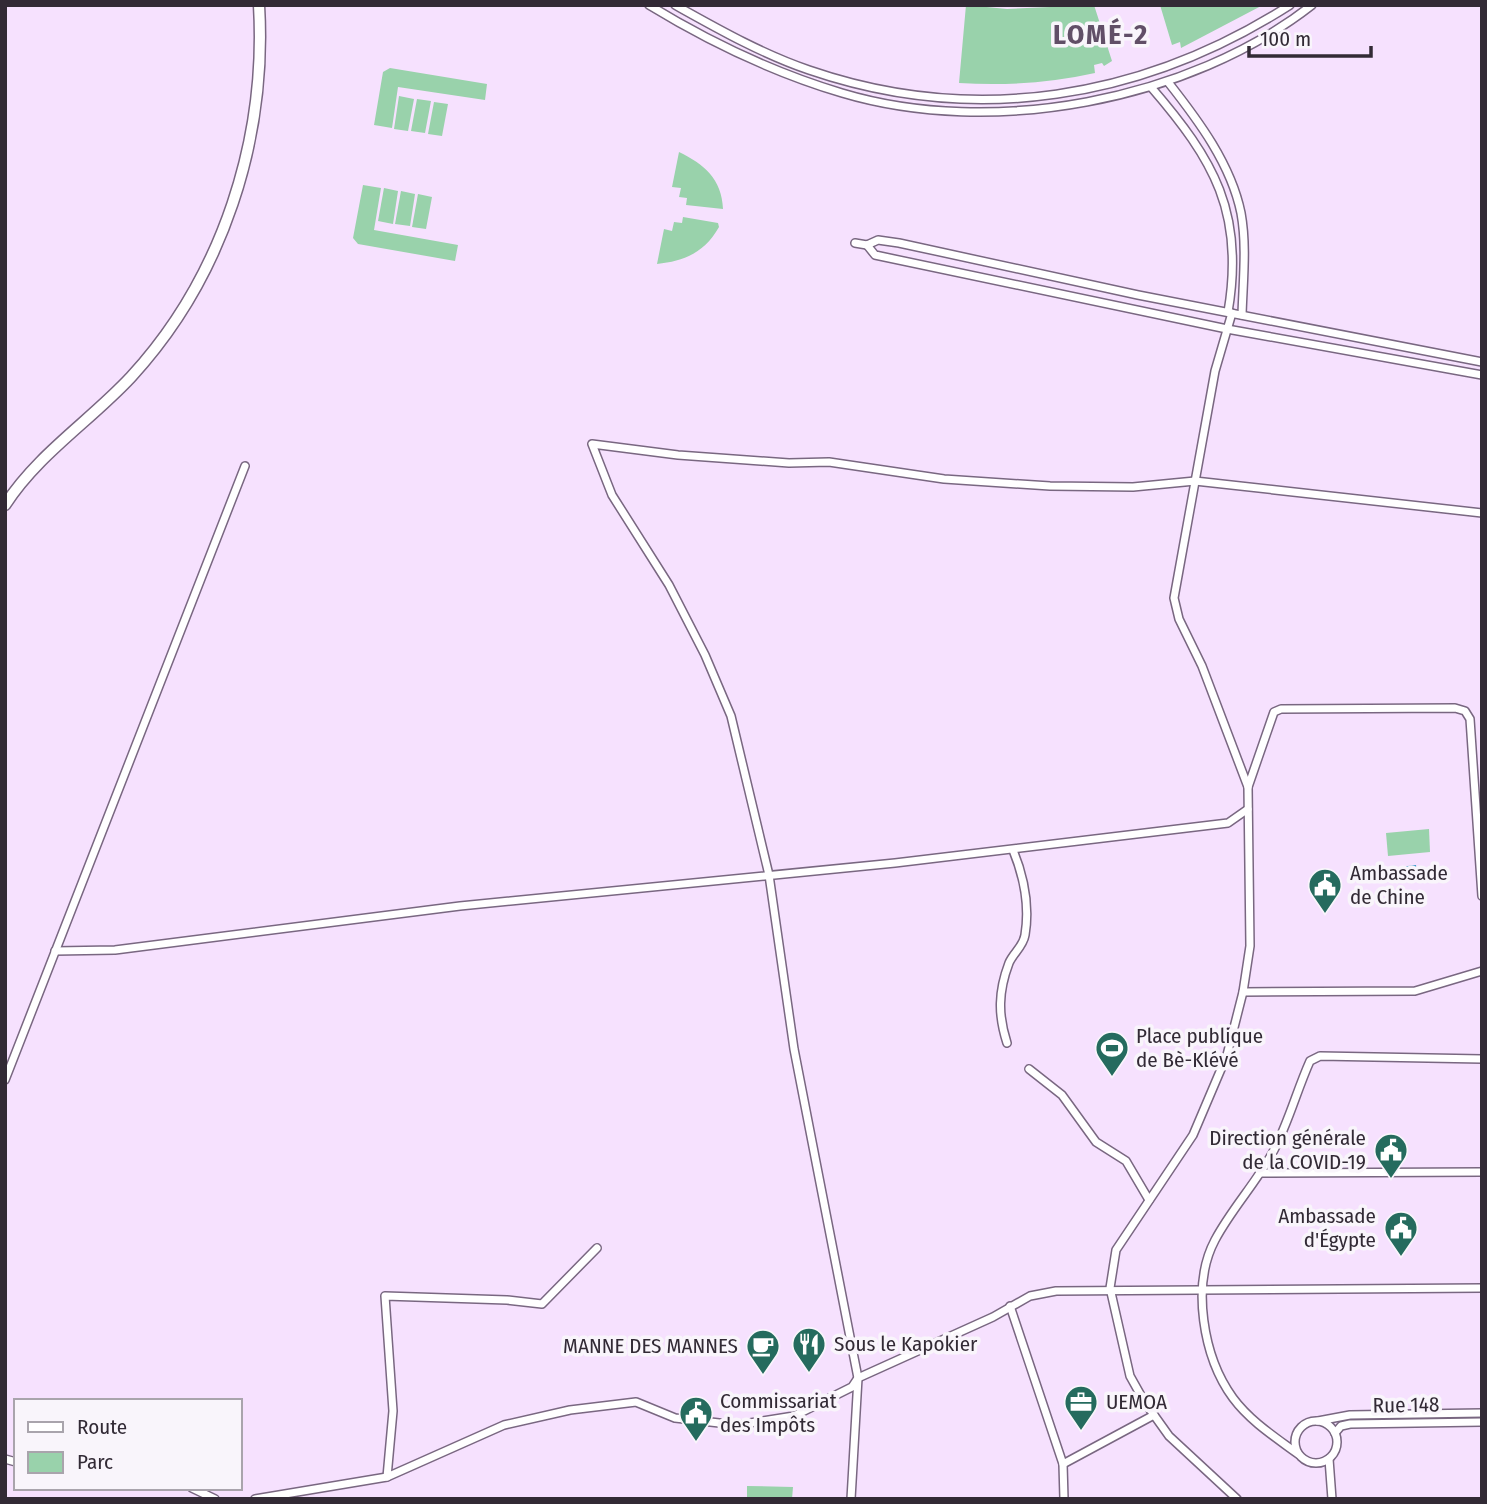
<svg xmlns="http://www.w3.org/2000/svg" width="1487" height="1504" font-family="'Fira Sans Condensed',sans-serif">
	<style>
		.green { fill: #99d2ab }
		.water { fill: #3596c8 }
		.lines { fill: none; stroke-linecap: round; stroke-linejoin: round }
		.minor-casing { stroke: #796781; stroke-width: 10 }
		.secondary-casing { stroke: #796781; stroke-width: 13 }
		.minor { stroke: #fff; stroke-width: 7 }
		.secondary { stroke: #fff; stroke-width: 10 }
		.labels { text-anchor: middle; stroke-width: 7; stroke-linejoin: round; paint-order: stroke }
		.poi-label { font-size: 21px; fill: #322a35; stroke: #f9f5fb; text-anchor: start }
		.street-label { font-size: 21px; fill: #322a35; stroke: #f9f5fb }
		.district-label { font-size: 28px; font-weight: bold; letter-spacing: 2px; fill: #614f67; stroke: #f9f5fb }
	</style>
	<rect width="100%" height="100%" fill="#f6e1fe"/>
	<g class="green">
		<path d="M 966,5 L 1007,9 L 1094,5 L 1112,61 L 1104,66 L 1102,63 L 1094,65 L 1095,73 C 1049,83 1005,86 959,83 Z"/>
		<path d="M 1160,5 L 1263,5 L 1181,48 L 1180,42 L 1172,45 Z"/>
		<path d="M 390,68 L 487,84 L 485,100 L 398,87 L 392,128 L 374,125 L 383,72 Z"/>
		<path d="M 399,96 L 414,99 L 408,131 L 394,129 Z"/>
		<path d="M 417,99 L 431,101 L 425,133 L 411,131 Z"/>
		<path d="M 434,102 L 448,104 L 442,136 L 428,134 Z"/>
		<path d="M 679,152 C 704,164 722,179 723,209 L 686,205 L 687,198 L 679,197 L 681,188 L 672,187 Z"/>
		<path d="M 363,185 L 381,188 L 374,230 L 458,245 L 455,261 L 358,244 L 353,238 Z"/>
		<path d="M 384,188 L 398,191 L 393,224 L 378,221 Z"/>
		<path d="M 401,191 L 415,194 L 410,226 L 395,224 Z"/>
		<path d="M 418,194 L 432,197 L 426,229 L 412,227 Z"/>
		<path d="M 683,217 L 718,223 L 719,227 C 705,252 685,261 657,264 L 664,229 L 672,231 L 674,222 L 682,223 Z"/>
		<path d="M 1429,829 L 1430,852 L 1388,856 L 1386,833 Z"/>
		<path d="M 747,1486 L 793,1487 L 792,1499 L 747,1499 Z"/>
	</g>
	<path class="water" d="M 1416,865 L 1418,878 L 1393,881 L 1392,868 Z"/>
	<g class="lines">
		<defs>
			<g id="minor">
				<path d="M 649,5 C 708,41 775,73 842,93 C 992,138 1189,101 1312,5"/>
				<path d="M 675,5 C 718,29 762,54 809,70 C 975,127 1143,99 1290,5"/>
				<path d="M 1168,82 C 1198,120 1231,164 1241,213 C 1247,246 1243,281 1242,315"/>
				<path d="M 1151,87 C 1214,160 1245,213 1228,312"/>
				<path d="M 855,243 L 867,245 L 878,240 L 899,243 L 1138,295 L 1482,362"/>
				<path d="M 867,245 L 875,255 L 1227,329 L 1482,375"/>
				<path d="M 1232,313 L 1215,371 L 1174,598 L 1179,619 L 1202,666 L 1248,787"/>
				<path d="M 55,951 L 115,950 L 460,906 L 895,863 L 1228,823 L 1248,809"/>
				<path d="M 1243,992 L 1415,991 L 1482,971"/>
				<path d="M 1007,1043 C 998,1015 998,992 1009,963 C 1013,953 1023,947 1025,935 C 1030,905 1024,877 1013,850"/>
				<path d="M 1029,1069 L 1062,1095 L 1096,1142 L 1126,1161 L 1149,1200"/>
				<path d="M 5,1080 L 245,466"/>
				<path d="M 1261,1173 L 1482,1172"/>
				<path d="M 1010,1306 L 1063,1464 L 1064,1499"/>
				<path d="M 1318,1421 L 1350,1415 L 1482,1413"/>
				<circle cx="1316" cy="1442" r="21"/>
				<path d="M 1335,1433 L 1341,1426 L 1350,1424 L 1482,1422"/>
				<path d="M 1298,1454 C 1275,1437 1250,1421 1233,1398 C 1203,1357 1191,1285 1215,1240 C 1232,1208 1257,1182 1274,1150 C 1289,1121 1297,1090 1310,1061 L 1320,1056 L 1482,1059"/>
				<path d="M 5,1459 L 16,1462"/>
				<path d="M 1329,1459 L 1332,1499"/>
				<path d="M 1063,1464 L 1154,1415"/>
				<path d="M 387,1477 L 393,1411 L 385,1296 L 507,1300 L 542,1304 L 597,1248"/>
				<path d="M 192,1488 L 215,1499"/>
				<path d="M 255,1499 L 387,1477 L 504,1425 L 570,1410 L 636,1402 L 675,1418 L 737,1425 L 794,1416 L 852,1387 L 858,1378 L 993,1317 L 1030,1296 L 1056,1291 L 1482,1288"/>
				<path d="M 851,1499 L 858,1378 L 794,1049 L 769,875 L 731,716 L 705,655 L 669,585 L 612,495 L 592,444 L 678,455 L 789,463 L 829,462 L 944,479 L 1050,486 L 1133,487 L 1195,481 L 1482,513"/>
				<path d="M 1237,1499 L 1169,1436 L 1144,1401 L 1130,1376 L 1110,1288 L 1116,1250 L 1193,1135 L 1227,1055 L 1243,992 L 1250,946 L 1248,787 L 1274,712 L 1281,709 L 1455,708 L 1465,711 L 1470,719 L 1482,896"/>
			</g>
			<path id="secondary" d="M 5,505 C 38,454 90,421 131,377 C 223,277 267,139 259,5"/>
		</defs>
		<use href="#minor" class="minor-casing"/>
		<use href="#secondary" class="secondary-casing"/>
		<use href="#minor" class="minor"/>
		<use href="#secondary" class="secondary"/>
	</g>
	<defs>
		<symbol id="civic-pin" viewBox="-11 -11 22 30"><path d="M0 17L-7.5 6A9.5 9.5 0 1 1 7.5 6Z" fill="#256b5e" stroke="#f9f5fb"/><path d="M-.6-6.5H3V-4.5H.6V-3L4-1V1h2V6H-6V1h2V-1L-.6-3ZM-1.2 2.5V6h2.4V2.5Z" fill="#fff"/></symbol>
		<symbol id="stadium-pin" viewBox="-11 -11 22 30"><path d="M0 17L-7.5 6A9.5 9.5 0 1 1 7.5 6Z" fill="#256b5e" stroke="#f9f5fb"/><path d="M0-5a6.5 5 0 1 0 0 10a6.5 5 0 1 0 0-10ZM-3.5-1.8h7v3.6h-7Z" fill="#fff"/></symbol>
		<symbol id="restaurant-pin" viewBox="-11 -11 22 30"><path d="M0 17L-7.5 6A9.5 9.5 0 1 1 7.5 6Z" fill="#256b5e" stroke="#f9f5fb"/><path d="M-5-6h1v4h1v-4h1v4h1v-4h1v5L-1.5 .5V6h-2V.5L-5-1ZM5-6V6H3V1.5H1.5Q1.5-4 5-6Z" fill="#fff"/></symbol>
		<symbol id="cafe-pin" viewBox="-11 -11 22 30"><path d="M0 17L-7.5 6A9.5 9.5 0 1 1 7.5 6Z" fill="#256b5e" stroke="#f9f5fb"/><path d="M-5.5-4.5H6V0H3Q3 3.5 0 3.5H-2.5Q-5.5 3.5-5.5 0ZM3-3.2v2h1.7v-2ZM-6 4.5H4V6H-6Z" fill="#fff"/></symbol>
		<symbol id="office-pin" viewBox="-11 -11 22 30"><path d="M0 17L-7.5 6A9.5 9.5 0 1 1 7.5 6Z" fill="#256b5e" stroke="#f9f5fb"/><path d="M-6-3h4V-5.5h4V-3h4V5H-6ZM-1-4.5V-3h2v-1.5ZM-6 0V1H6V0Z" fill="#fff"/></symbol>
	</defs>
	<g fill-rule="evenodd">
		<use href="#civic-pin" x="1306" y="866" width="38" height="52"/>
		<use href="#stadium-pin" x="1093" y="1029" width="38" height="52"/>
		<use href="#civic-pin" x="1372" y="1131" width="38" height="52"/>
		<use href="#civic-pin" x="1382" y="1209" width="38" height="52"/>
		<use href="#restaurant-pin" x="790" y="1325" width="38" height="52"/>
		<use href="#cafe-pin" x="744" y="1327" width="38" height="52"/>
		<use href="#office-pin" x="1062" y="1383" width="38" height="52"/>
		<use href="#civic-pin" x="677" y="1394" width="38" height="52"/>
	</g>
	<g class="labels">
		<g class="poi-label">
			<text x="1350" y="880">Ambassade<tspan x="1350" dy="24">de Chine</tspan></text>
			<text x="1136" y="1043">Place publique<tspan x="1136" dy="24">de Bè-Klévé</tspan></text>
			<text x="1366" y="1145" text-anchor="end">Direction générale<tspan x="1366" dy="24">de la COVID-19</tspan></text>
			<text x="1376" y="1223" text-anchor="end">Ambassade<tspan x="1376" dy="24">d'Égypte</tspan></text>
			<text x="834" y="1351">Sous le Kapokier</text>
			<text x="738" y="1353" text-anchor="end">MANNE DES MANNES</text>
			<text x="720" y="1408">Commissariat<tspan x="720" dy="24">des Impôts</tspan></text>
			<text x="1106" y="1409">UEMOA</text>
		</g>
		<g class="street-label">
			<text transform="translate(1406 1405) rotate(-1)" y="7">Rue 148</text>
		</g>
		<g class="district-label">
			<text x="1101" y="44">LOMÉ-2</text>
		</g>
	</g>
	<rect width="1487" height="1504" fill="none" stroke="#322a35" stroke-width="14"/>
	<rect x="14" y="1399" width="228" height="91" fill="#f9f5fb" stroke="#a9a4ac" stroke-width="2"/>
	<rect x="28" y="1422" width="35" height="10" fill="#ffffff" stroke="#a9a4ac" stroke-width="2"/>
	<text x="77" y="1434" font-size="21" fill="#322a35">Route</text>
	<rect x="28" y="1452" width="35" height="21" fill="#99d2ab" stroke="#a9a4ac" stroke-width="2"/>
	<text x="77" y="1469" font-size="21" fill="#322a35">Parc</text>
	<path d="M1249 46v10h122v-10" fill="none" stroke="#322a35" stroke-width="3.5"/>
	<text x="1260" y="46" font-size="21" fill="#322a35" stroke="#f9f5fb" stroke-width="5" paint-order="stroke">100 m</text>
</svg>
